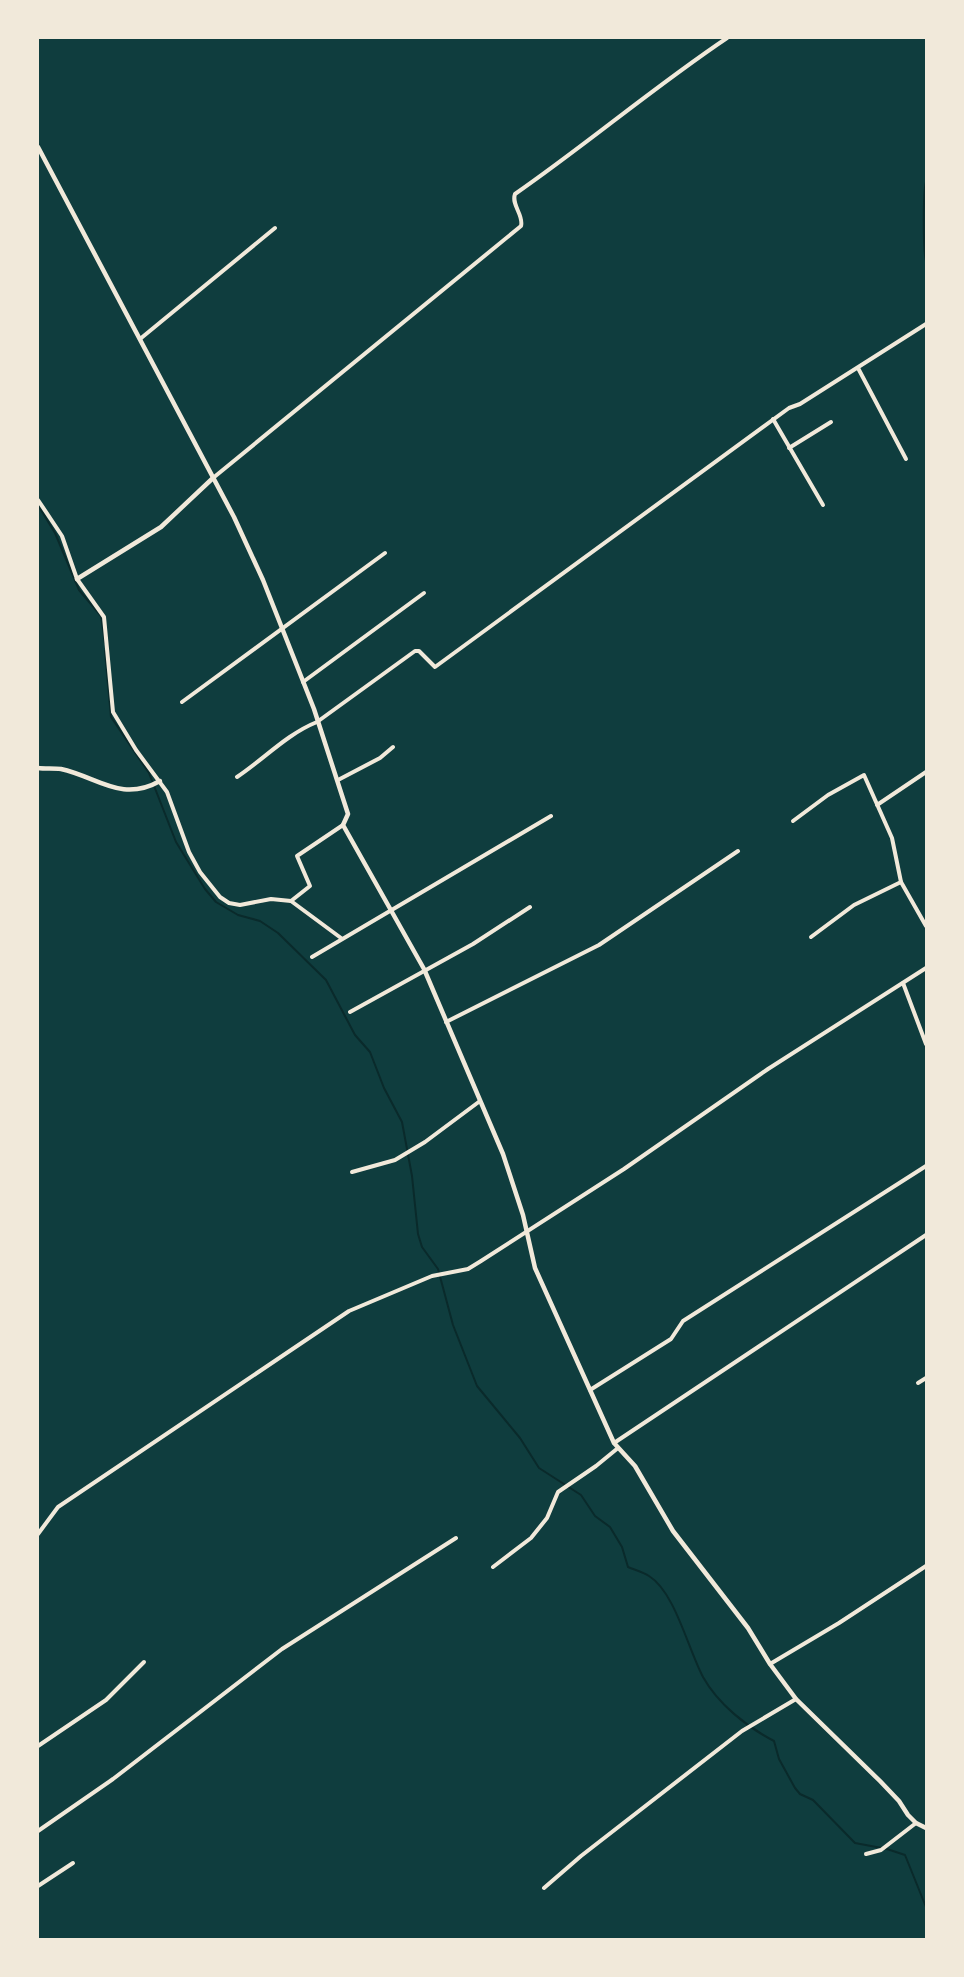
<svg xmlns="http://www.w3.org/2000/svg" width="964" height="1977" font-family="'Archivo Narrow',sans-serif">
	<style>
		.lines { fill: none; stroke-linecap: round; stroke-linejoin: round }
		.stream { stroke: #0a2a2b; stroke-width: 2 }
		.minor { stroke: #f1e9da; stroke-width: 4 }
		.tertiary { stroke: #f1e9da; stroke-width: 4.5 }
	</style>
	<rect width="100%" height="100%" fill="#0f3d3e"/>
	<g class="lines">
		<g class="stream">
			<path d="M 926,182 C 923,192 923,250 926,261"/>
			<path d="M 38,505 L 55,533 L 79,590 L 101,616 L 105,643"/>
			<path d="M 105,651 L 111,717 L 149,773 L 176,842 L 205,889 L 216,902 L 238,915 L 260,921 L 278,933 L 326,980 L 355,1035 L 370,1052 L 384,1088 L 402,1122 L 412,1176 L 418,1234 L 422,1247 L 438,1269 L 453,1325 L 477,1386 L 520,1438 L 539,1468 L 581,1495 L 595,1516 L 610,1527 L 622,1547 L 628,1567 C 635,1570 643,1572 649,1576 C 675,1592 688,1649 703,1677 C 718,1704 747,1727 774,1741 L 779,1759 L 795,1788 L 800,1794 L 813,1800 L 855,1843 L 887,1849 L 905,1855 L 926,1907"/>
		</g>
		<g class="minor">
			<path d="M 140,339 L 275,228"/>
			<path d="M 858,368 L 906,459"/>
			<path d="M 773,419 L 823,505"/>
			<path d="M 789,448 L 831,422"/>
			<path d="M 213,478 L 521,226 C 524,215 511,205 515,194 C 587,144 654,87 727,38"/>
			<path d="M 38,500 L 62,536 L 77,579 L 104,617 L 113,712 L 136,750 L 167,792 L 189,852 L 200,872 L 220,897 L 229,903 L 240,905 L 271,899 L 291,901 L 341,938"/>
			<path d="M 303,682 L 424,593"/>
			<path d="M 182,702 L 385,553"/>
			<path d="M 237,777 C 264,759 287,734 317,722 L 415,651 L 419,651 L 435,667 L 789,408 L 800,404 L 926,324"/>
			<path d="M 338,780 L 380,758 L 393,747"/>
			<path d="M 877,805 L 926,772"/>
			<path d="M 793,821 L 828,795 L 864,775 L 892,838 L 901,882 L 926,926"/>
			<path d="M 291,901 L 310,886 L 297,856 L 343,825"/>
			<path d="M 811,937 L 854,905 L 901,882"/>
			<path d="M 312,957 L 551,816"/>
			<path d="M 903,983 L 926,1044"/>
			<path d="M 350,1012 L 473,944 L 530,907"/>
			<path d="M 446,1022 L 599,945 L 738,851"/>
			<path d="M 352,1172 L 395,1160 L 425,1142 L 480,1101"/>
			<path d="M 918,1383 L 926,1378"/>
			<path d="M 590,1390 L 671,1339 L 683,1321 L 926,1166"/>
			<path d="M 614,1443 L 926,1235"/>
			<path d="M 38,1534 L 58,1507 L 349,1311 L 432,1276 L 468,1269 L 481,1261 L 624,1169 L 768,1069 L 926,968"/>
			<path d="M 493,1567 L 531,1538 L 547,1518 L 558,1492 L 596,1466 L 618,1448"/>
			<path d="M 770,1664 L 839,1623 L 926,1566"/>
			<path d="M 38,1746 L 106,1700 L 144,1662"/>
			<path d="M 38,1831 L 113,1779 L 282,1649 L 456,1538"/>
			<path d="M 866,1854 L 881,1850 L 916,1823"/>
			<path d="M 38,1886 L 73,1863"/>
			<path d="M 544,1888 L 581,1856 L 742,1731 L 796,1699"/>
		</g>
		<g class="tertiary">
			<path d="M 38,147 L 234,517 L 263,580 L 314,709 L 348,814 L 343,825 L 424,969 L 503,1154 L 523,1215 L 535,1268 L 614,1443 L 635,1466 L 673,1531 L 748,1628 L 770,1664 L 796,1699 L 880,1781 L 899,1801 L 908,1815 L 916,1823 L 926,1828"/>
			<path d="M 77,579 L 161,527 L 213,478"/>
			<path d="M 38,768 C 45,769 54,768 61,769 C 98,777 121,803 160,781"/>
		</g>
	</g>
	<rect width="964" height="1977" fill="none" stroke="#f1e9da" stroke-width="78"/>
</svg>
